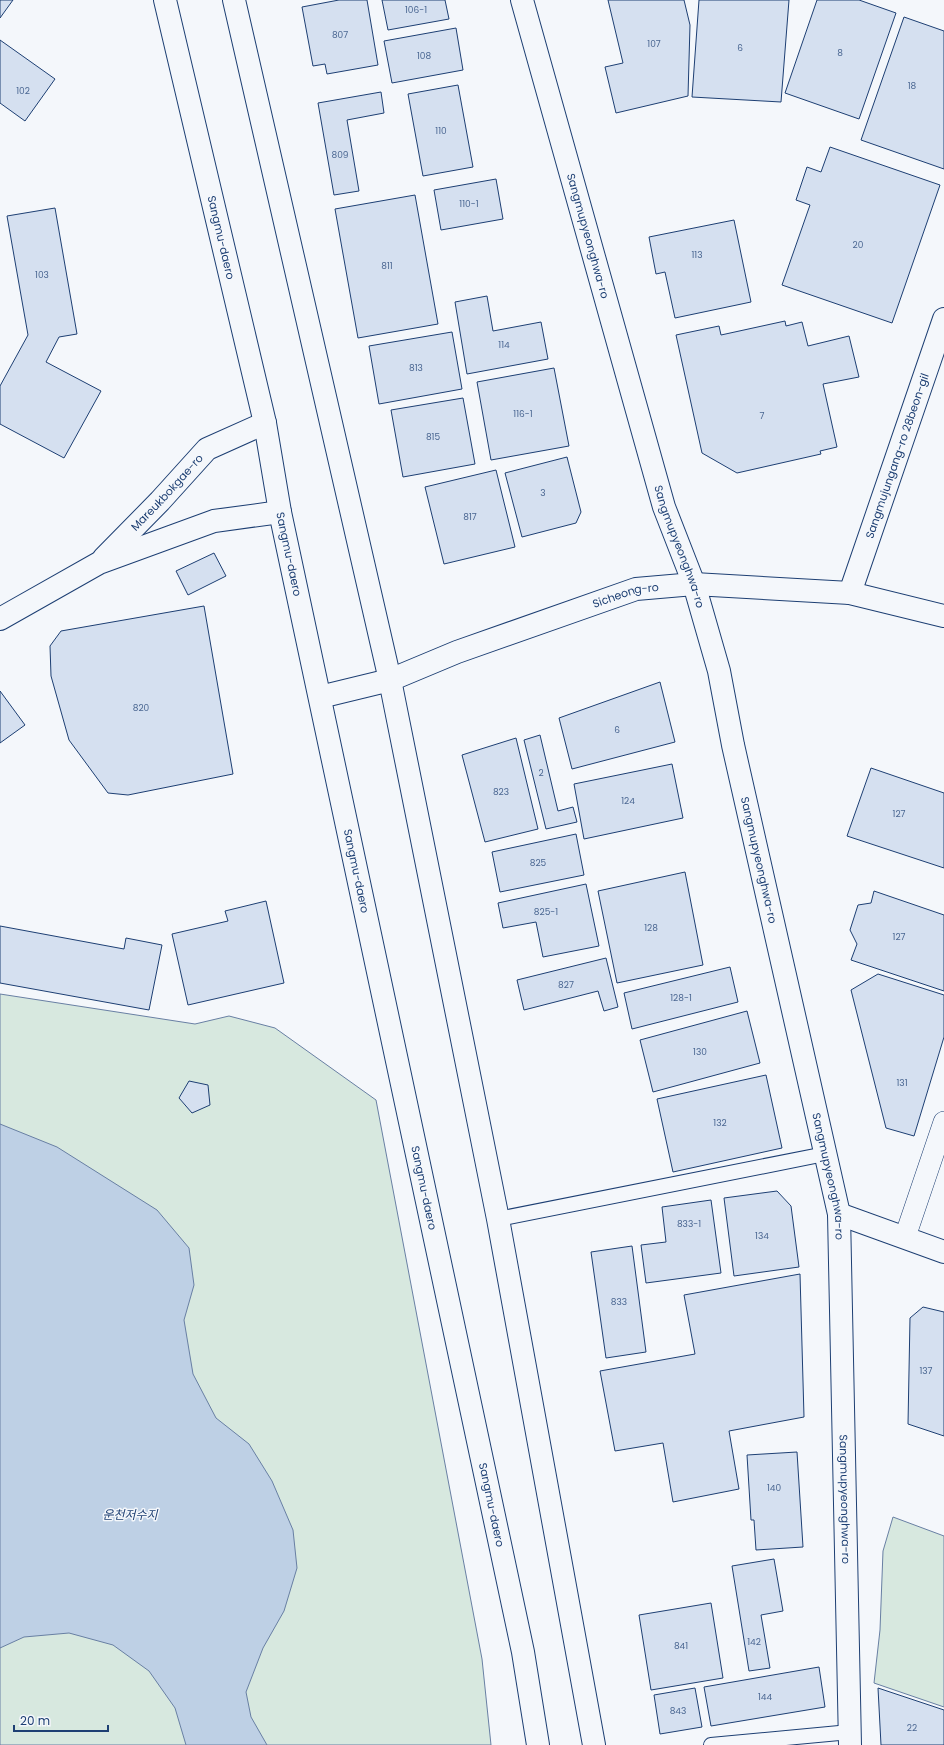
<svg xmlns="http://www.w3.org/2000/svg" width="944" height="1745" font-family="Poppins,'Noto Sans KR',sans-serif">
	<style>
		.green { fill: #d7e8df; stroke: #687fa3 }
		.water { fill: #bed0e5; stroke: #687fa3 }
		.building { fill: #d5e0f0; stroke: #1d3f73 }
		.lines { fill: none; stroke-linecap: round; stroke-linejoin: round }
		.service-casing { stroke: #1d3f73; stroke-width: 16 }
		.pedestrian-casing { stroke: #1d3f73; stroke-width: 22 }
		.minor-casing { stroke: #1d3f73; stroke-width: 24 }
		.tertiary-casing { stroke: #1d3f73; stroke-width: 24 }
		.primary-casing { stroke: #1d3f73; stroke-width: 24 }
		.service { stroke: #f4f7fb; stroke-width: 14 }
		.pedestrian { stroke: #f4f7fb; stroke-width: 21 }
		.minor { stroke: #f4f7fb; stroke-width: 22 }
		.tertiary { stroke: #f4f7fb; stroke-width: 22 }
		.primary { stroke: #f4f7fb; stroke-width: 22 }
		.labels { text-anchor: middle; stroke-width: 3; stroke-linejoin: round; paint-order: stroke }
		.number-label { font-size: 9px; fill: #4b6792 }
		.street-label { font-size: 11px; fill: #1d3f73; stroke: #f4f7fb }
		.water-label { font-size: 12px; font-style: italic; fill: #1d3f73; stroke: #f4f7fb }
	</style>
	<rect width="100%" height="100%" fill="#f4f7fb"/>
	<g class="green">
		<path d="M 0,994 L 195,1024 L 229,1016 L 275,1028 L 376,1100 L 482,1659 L 491,1745 L 0,1745 Z"/>
		<path d="M 893,1517 L 944,1536 L 944,1707 L 874,1683 L 880,1630 L 883,1551 Z"/>
	</g>
	<path class="water" d="M 0,1124 L 57,1147 L 157,1210 L 189,1248 L 194,1285 L 184,1320 L 193,1374 L 216,1418 L 249,1444 L 272,1481 L 293,1530 L 297,1568 L 284,1611 L 263,1648 L 246,1692 L 251,1717 L 267,1745 L 186,1745 L 175,1708 L 149,1671 L 113,1645 L 69,1633 L 24,1637 L 0,1648 Z"/>
	<g class="building">
		<path d="M 0,0 L 13,0 L 0,18 Z"/>
		<path d="M 339,0 L 367,0 L 378,65 L 327,74 L 325,64 L 313,66 L 302,7 Z"/>
		<path d="M 382,0 L 445,0 L 449,19 L 388,30 Z"/>
		<path d="M 608,0 L 684,0 L 690,25 L 688,96 L 616,113 L 605,67 L 623,63 Z"/>
		<path d="M 699,0 L 789,0 L 781,102 L 692,97 Z"/>
		<path d="M 817,0 L 859,0 L 896,13 L 859,119 L 785,93 Z"/>
		<path d="M 904,17 L 944,31 L 944,169 L 861,140 Z"/>
		<path d="M 456,28 L 463,70 L 392,83 L 384,41 Z"/>
		<path d="M 0,40 L 55,79 L 25,121 L 0,103 Z"/>
		<path d="M 458,85 L 473,167 L 423,176 L 408,94 Z"/>
		<path d="M 381,92 L 384,113 L 347,120 L 359,191 L 334,195 L 318,103 Z"/>
		<path d="M 830,147 L 940,185 L 892,323 L 782,285 L 810,205 L 796,200 L 807,167 L 821,172 Z"/>
		<path d="M 496,179 L 503,219 L 441,230 L 434,190 Z"/>
		<path d="M 415,195 L 438,324 L 358,338 L 335,209 Z"/>
		<path d="M 55,208 L 77,334 L 59,337 L 46,362 L 101,391 L 64,458 L 0,424 L 0,386 L 28,335 L 7,216 Z"/>
		<path d="M 734,220 L 751,302 L 675,318 L 665,272 L 656,274 L 649,237 Z"/>
		<path d="M 487,296 L 493,331 L 541,322 L 548,359 L 467,374 L 455,302 Z"/>
		<path d="M 785,321 L 786,326 L 802,322 L 808,346 L 849,336 L 859,377 L 823,384 L 837,447 L 820,451 L 821,454 L 737,473 L 702,453 L 676,335 L 719,326 L 721,335 Z"/>
		<path d="M 452,332 L 462,389 L 379,404 L 369,346 Z"/>
		<path d="M 554,368 L 569,446 L 491,460 L 477,382 Z"/>
		<path d="M 463,398 L 475,464 L 403,477 L 391,410 Z"/>
		<path d="M 567,457 L 581,512 L 576,523 L 522,537 L 505,473 Z"/>
		<path d="M 496,470 L 515,547 L 444,564 L 425,487 Z"/>
		<path d="M 214,553 L 226,576 L 188,595 L 176,571 Z"/>
		<path d="M 204,606 L 233,774 L 128,795 L 108,793 L 69,740 L 51,676 L 50,646 L 61,631 Z"/>
		<path d="M 660,682 L 675,742 L 572,769 L 559,718 Z"/>
		<path d="M 0,691 L 25,725 L 0,743 Z"/>
		<path d="M 540,735 L 558,811 L 573,807 L 577,822 L 546,829 L 524,740 Z"/>
		<path d="M 516,738 L 538,829 L 485,842 L 462,755 Z"/>
		<path d="M 672,764 L 683,818 L 584,839 L 574,784 Z"/>
		<path d="M 871,768 L 944,793 L 944,868 L 847,836 Z"/>
		<path d="M 576,834 L 584,875 L 500,892 L 492,852 Z"/>
		<path d="M 685,872 L 703,965 L 617,983 L 598,891 Z"/>
		<path d="M 586,884 L 599,946 L 543,957 L 536,922 L 503,928 L 498,903 Z"/>
		<path d="M 874,891 L 944,915 L 944,991 L 851,960 L 857,944 L 850,930 L 858,905 L 871,903 Z"/>
		<path d="M 266,901 L 284,983 L 188,1005 L 172,934 L 228,921 L 225,911 Z"/>
		<path d="M 0,926 L 124,949 L 126,938 L 162,945 L 149,1010 L 0,983 Z"/>
		<path d="M 606,958 L 618,1007 L 604,1011 L 598,991 L 524,1010 L 517,980 Z"/>
		<path d="M 730,967 L 738,1002 L 632,1029 L 624,993 Z"/>
		<path d="M 878,974 L 944,995 L 944,1037 L 914,1136 L 886,1128 L 851,990 Z"/>
		<path d="M 747,1011 L 760,1063 L 653,1092 L 640,1040 Z"/>
		<path d="M 766,1075 L 782,1148 L 673,1172 L 657,1099 Z"/>
		<path d="M 189,1081 L 208,1085 L 210,1105 L 192,1113 L 179,1098 Z"/>
		<path d="M 777,1191 L 791,1206 L 799,1267 L 734,1276 L 724,1198 Z"/>
		<path d="M 711,1200 L 721,1273 L 646,1283 L 641,1245 L 666,1242 L 662,1207 Z"/>
		<path d="M 632,1246 L 646,1352 L 606,1358 L 591,1252 Z"/>
		<path d="M 800,1274 L 804,1417 L 729,1431 L 739,1489 L 673,1502 L 663,1443 L 615,1451 L 600,1371 L 695,1354 L 684,1295 Z"/>
		<path d="M 923,1307 L 944,1312 L 944,1436 L 908,1424 L 910,1318 Z"/>
		<path d="M 797,1452 L 803,1547 L 756,1550 L 754,1520 L 751,1520 L 747,1455 Z"/>
		<path d="M 774,1559 L 783,1611 L 761,1615 L 770,1668 L 749,1671 L 732,1566 Z"/>
		<path d="M 711,1603 L 723,1678 L 651,1690 L 639,1615 Z"/>
		<path d="M 819,1667 L 825,1707 L 711,1726 L 704,1687 Z"/>
		<path d="M 695,1688 L 702,1727 L 660,1734 L 654,1695 Z"/>
		<path d="M 878,1688 L 944,1710 L 944,1745 L 881,1745 Z"/>
	</g>
	<g class="lines">
		<defs>
			<g id="service">
				<path d="M 498,1219 L 825,1154"/>
				<path d="M 711,1745 L 850,1732"/>
			</g>
			<path id="pedestrian" d="M 905,1237 L 944,1122"/>
			<g id="minor">
				<path id="s1" d="M 104,558 L 160,501 L 207,449 L 265,423"/>
				<path id="s2" d="M 850,593 L 944,319"/>
				<path d="M 0,619 L 99,563 L 214,521 L 280,512"/>
			</g>
			<g id="tertiary">
				<path id="s3" d="M 522,0 L 664,507 L 694,584 L 719,671 L 733,745 L 839,1214 L 850,1745"/>
				<path id="s4" d="M 320,697 L 390,680 L 457,652 L 636,589 L 694,584 L 850,593 L 944,616"/>
				<path d="M 839,1214 L 944,1252"/>
			</g>
			<g id="primary">
				<path id="s5" d="M 165,0 L 265,423 L 280,512 L 523,1652 L 538,1745"/>
				<path d="M 234,0 L 390,680 L 498,1219 L 594,1745"/>
			</g>
		</defs>
		<use href="#service" class="service-casing"/>
		<use href="#pedestrian" class="pedestrian-casing"/>
		<use href="#minor" class="minor-casing"/>
		<use href="#tertiary" class="tertiary-casing"/>
		<use href="#primary" class="primary-casing"/>
		<use href="#service" class="service"/>
		<use href="#pedestrian" class="pedestrian"/>
		<use href="#minor" class="minor"/>
		<use href="#tertiary" class="tertiary"/>
		<use href="#primary" class="primary"/>
	</g>
	<g class="labels">
		<g class="number-label">
			<text x="416" y="13">106-1</text>
			<text x="340" y="38">807</text>
			<text x="654" y="47">107</text>
			<text x="740" y="51">6</text>
			<text x="840" y="56">8</text>
			<text x="424" y="59">108</text>
			<text x="912" y="89">18</text>
			<text x="23" y="94">102</text>
			<text x="441" y="134">110</text>
			<text x="340" y="158">809</text>
			<text x="469" y="207">110-1</text>
			<text x="858" y="248">20</text>
			<text x="697" y="258">113</text>
			<text x="387" y="269">811</text>
			<text x="42" y="278">103</text>
			<text x="504" y="348">114</text>
			<text x="416" y="371">813</text>
			<text x="523" y="417">116-1</text>
			<text x="762" y="419">7</text>
			<text x="433" y="440">815</text>
			<text x="543" y="496">3</text>
			<text x="470" y="520">817</text>
			<text x="141" y="711">820</text>
			<text x="617" y="733">6</text>
			<text x="541" y="776">2</text>
			<text x="501" y="795">823</text>
			<text x="628" y="804">124</text>
			<text x="899" y="817">127</text>
			<text x="538" y="866">825</text>
			<text x="546" y="915">825-1</text>
			<text x="651" y="931">128</text>
			<text x="899" y="940">127</text>
			<text x="566" y="988">827</text>
			<text x="681" y="1001">128-1</text>
			<text x="700" y="1055">130</text>
			<text x="902" y="1086">131</text>
			<text x="720" y="1126">132</text>
			<text x="689" y="1227">833-1</text>
			<text x="762" y="1239">134</text>
			<text x="619" y="1305">833</text>
			<text x="926" y="1374">137</text>
			<text x="774" y="1491">140</text>
			<text x="754" y="1645">142</text>
			<text x="681" y="1649">841</text>
			<text x="765" y="1700">144</text>
			<text x="678" y="1714">843</text>
			<text x="912" y="1731">22</text>
		</g>
		<g class="street-label">
			<text dy="4" stroke="none"><textPath href="#s3" startOffset="245">Sangmupyeonghwa-ro</textPath></text>
			<text dy="4" stroke="none"><textPath href="#s5" startOffset="244">Sangmu-daero</textPath></text>
			<text dy="4" stroke="none"><textPath href="#s2" startOffset="145">Sangmujungang-ro 28beon-gil</textPath></text>
			<text dy="4" stroke="none"><textPath href="#s1" startOffset="91">Mareukbokgae-ro</textPath></text>
			<text dy="4" stroke="none"><textPath href="#s3" startOffset="569">Sangmupyeonghwa-ro</textPath></text>
			<text dy="4" stroke="none"><textPath href="#s5" startOffset="568">Sangmu-daero</textPath></text>
			<text dy="4" stroke="none"><textPath href="#s4" startOffset="323">Sicheong-ro</textPath></text>
			<text dy="4" stroke="none"><textPath href="#s3" startOffset="893">Sangmupyeonghwa-ro</textPath></text>
			<text dy="4" stroke="none"><textPath href="#s5" startOffset="892">Sangmu-daero</textPath></text>
			<text dy="4" stroke="none"><textPath href="#s3" startOffset="1217">Sangmupyeonghwa-ro</textPath></text>
			<text dy="4" stroke="none"><textPath href="#s5" startOffset="1216">Sangmu-daero</textPath></text>
			<text dy="4" stroke="none"><textPath href="#s3" startOffset="1541">Sangmupyeonghwa-ro</textPath></text>
			<text dy="4" stroke="none"><textPath href="#s5" startOffset="1540">Sangmu-daero</textPath></text>
		</g>
		<g class="water-label">
			<text x="130" y="1519">운천저수지</text>
		</g>
	</g>
	<path d="M14 1725v6h94v-6" fill="none" stroke="#1d3f73" stroke-width="2"/>
	<text x="20" y="1725" font-size="12" fill="#1d3f73" stroke="#f4f7fb" stroke-width="3" paint-order="stroke">20 m</text>
</svg>
